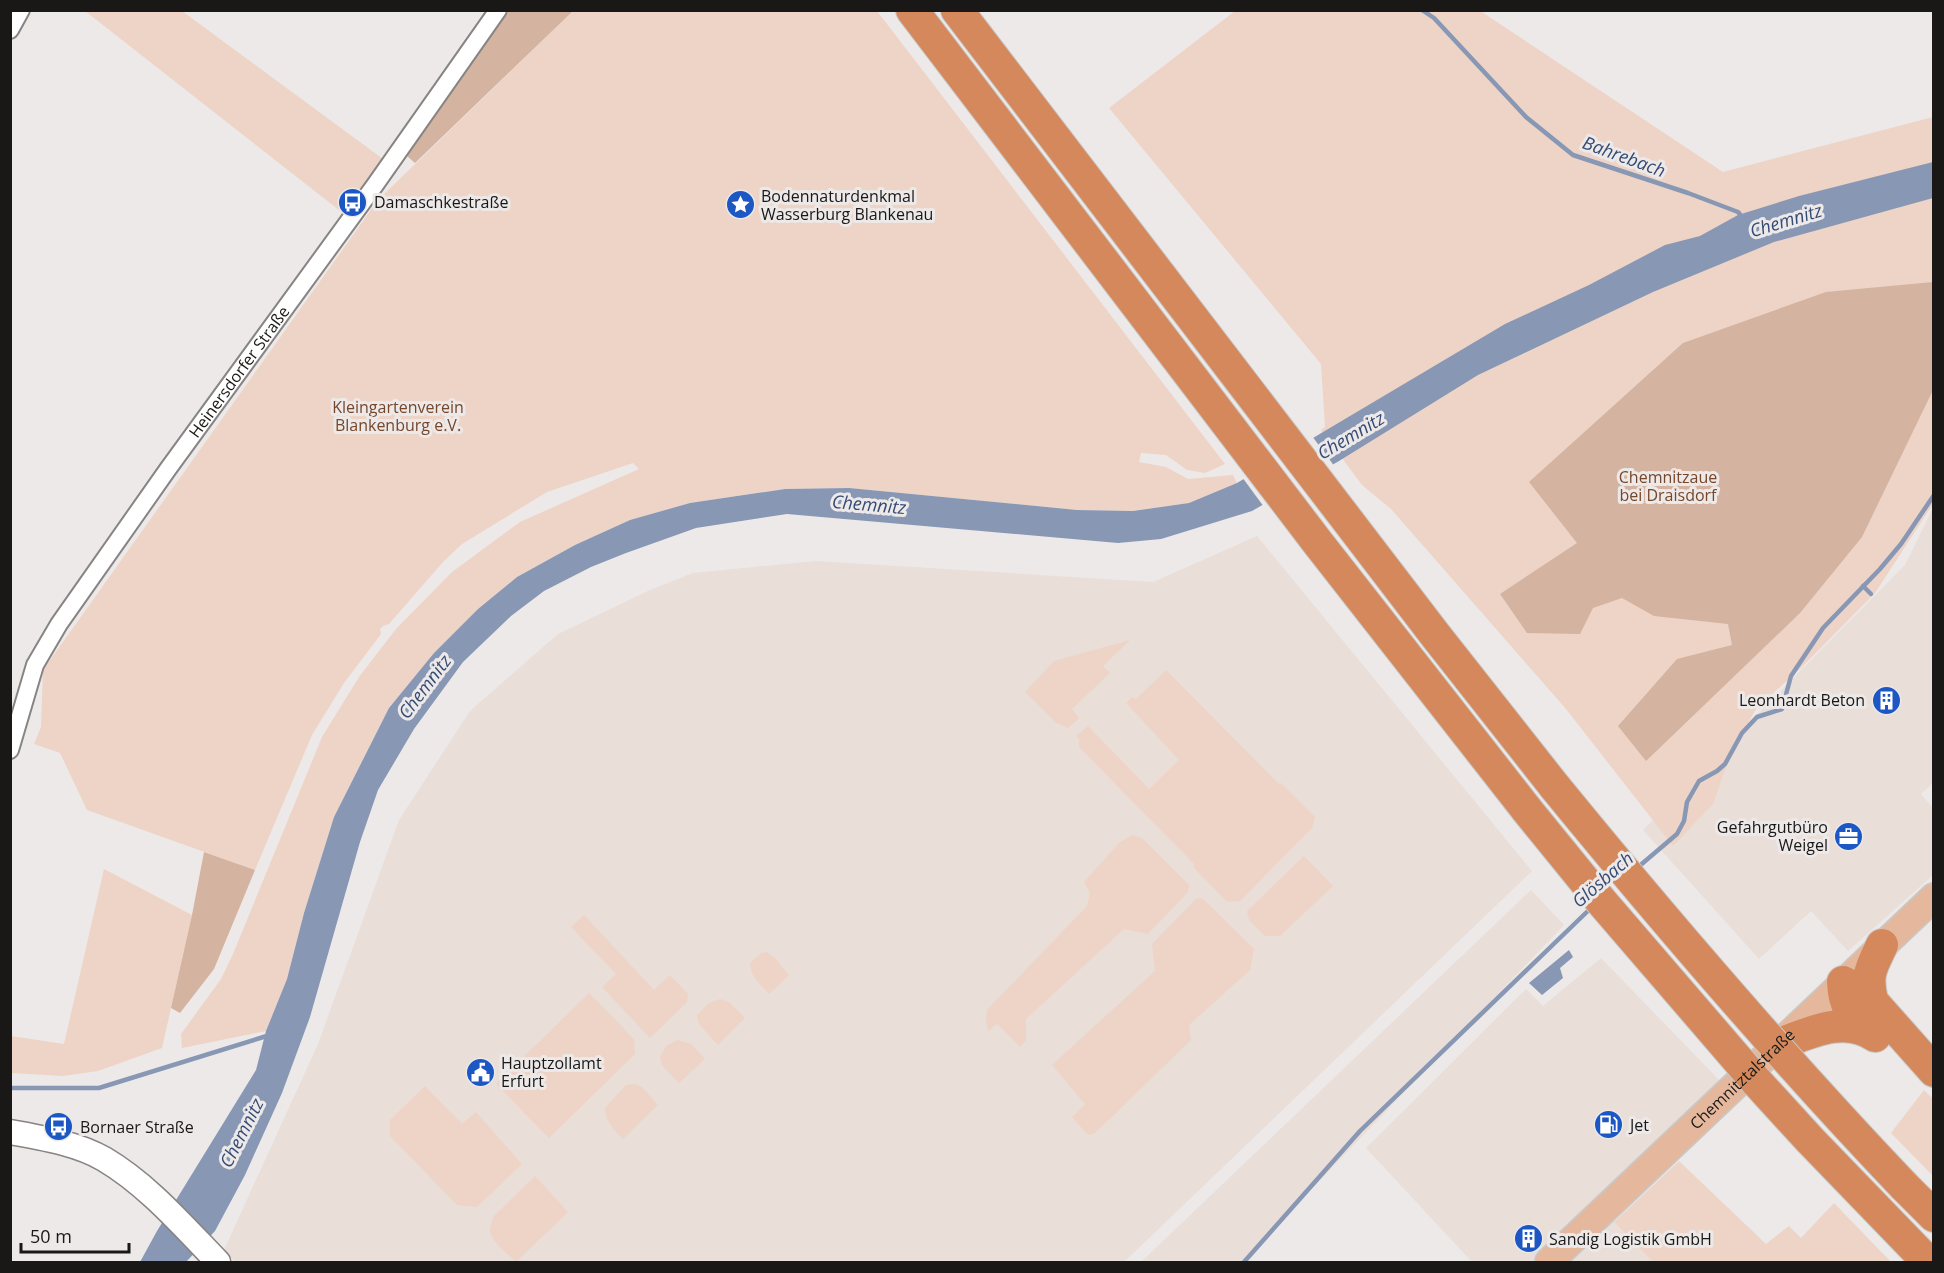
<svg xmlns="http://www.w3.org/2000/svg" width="1944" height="1273" font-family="'Open Sans',sans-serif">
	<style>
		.built { fill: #e9ded8 }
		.green { fill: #edd4c6 }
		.forest { fill: #d4b3a0 }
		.water { fill: #8797b4 }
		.pier { fill: #ede9e8 }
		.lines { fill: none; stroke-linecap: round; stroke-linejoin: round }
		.stream { stroke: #8797b4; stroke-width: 4.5 }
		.street-casing { stroke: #878483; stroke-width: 20 }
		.secondary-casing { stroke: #878483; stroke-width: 27 }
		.primary-casing { stroke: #c8c8c7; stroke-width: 30 }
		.highway-casing { stroke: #c8c8c7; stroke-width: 34 }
		.street { stroke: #fff; stroke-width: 16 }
		.secondary { stroke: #fff; stroke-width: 24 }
		.primary { stroke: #e5b89d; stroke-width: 27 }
		.highway { stroke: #d4885b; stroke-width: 32 }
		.highway-bridge-casing { stroke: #c8c8c7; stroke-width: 34; stroke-linecap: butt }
		.highway-bridge { stroke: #d4885b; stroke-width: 32 }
		.labels { text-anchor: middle; stroke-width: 6; stroke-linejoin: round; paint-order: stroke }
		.poi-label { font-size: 16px; fill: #191817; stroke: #ede9e8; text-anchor: start }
		.street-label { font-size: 16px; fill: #191817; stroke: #ede9e8 }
		.park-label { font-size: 16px; fill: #76472b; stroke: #ede9e8 }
		.water-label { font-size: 18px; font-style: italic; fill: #344b75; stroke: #ede9e8 }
	</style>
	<rect width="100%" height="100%" fill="#ede9e8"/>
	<g class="built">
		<path d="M 1933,508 L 1934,782 L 1921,794 L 1933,808 L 1933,875 L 1848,951 L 1811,911 L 1759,959 L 1643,830 L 1905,565 Z"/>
		<path d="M 1257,536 L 1532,871 L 1124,1262 L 235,1262 L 224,1250 L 318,1044 L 399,820 L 470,711 L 558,634 L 650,590 L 693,573 L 816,561 L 1153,582 Z"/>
		<path d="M 1531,890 L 1564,925 L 1242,1262 L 1141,1262 Z"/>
		<path d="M 1601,958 L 1720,1081 L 1593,1200 L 1653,1262 L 1472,1262 L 1366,1148 L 1526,989 L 1543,1006 Z"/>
	</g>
	<g class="green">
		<path d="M 1479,10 L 1723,172 L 1933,117 L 1933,504 L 1875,593 L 1802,667 L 1756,709 L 1730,756 L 1713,804 L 1673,846 L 1566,709 L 1391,509 L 1362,485 L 1321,430 L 1325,427 L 1321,364 L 1109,108 L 1235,11 Z"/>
		<path d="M 85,11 L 182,11 L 383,159 L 344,214 Z"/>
		<path d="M 573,11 L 877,11 L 1225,464 L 1205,473 L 1187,470 L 1166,455 L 1141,453 L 1139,462 L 1166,467 L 1188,479 L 1233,475 L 1237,483 L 1189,503 L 1133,511 L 1077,510 L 849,488 L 785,489 L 690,503 L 630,520 L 575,545 L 517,577 L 478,609 L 434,653 L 389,708 L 334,817 L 304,913 L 287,979 L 266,1031 L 182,1048 L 181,1034 L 221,979 L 233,954 L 322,737 L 359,677 L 396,629 L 452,572 L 520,522 L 639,469 L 633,463 L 547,492 L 462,544 L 443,562 L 389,624 L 383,626 L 380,629 L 381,634 L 344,683 L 312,735 L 255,870 L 87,810 L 60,753 L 34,744 L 41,727 L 43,670 L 378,200 Z"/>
		<path d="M 1130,640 L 1103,666 L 1110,673 L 1072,709 L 1079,718 L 1068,728 L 1056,723 L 1025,692 L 1054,661 Z"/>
		<path d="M 1166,670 L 1279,784 L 1281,783 L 1315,817 L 1312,828 L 1240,901 L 1227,902 L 1193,867 L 1195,865 L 1079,747 L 1079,739 L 1076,736 L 1088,726 L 1149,789 L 1179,760 L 1126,703 L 1132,697 L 1136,699 Z"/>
		<path d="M 1132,835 L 1142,838 L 1189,885 L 1188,892 L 1148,934 L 1124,929 L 1026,1019 L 1026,1041 L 1020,1047 L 997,1024 L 988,1031 L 986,1022 L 987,1010 L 1087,906 L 1090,893 L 1084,882 L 1119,843 Z"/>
		<path d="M 1304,856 L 1333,886 L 1280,936 L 1265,936 L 1249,920 L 1247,911 Z"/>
		<path d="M 104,869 L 192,915 L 162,1048 L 98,1071 L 63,1076 L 11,1073 L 11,1036 L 64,1044 Z"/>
		<path d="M 1202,898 L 1254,949 L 1250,970 L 1189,1025 L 1191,1040 L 1094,1134 L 1088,1135 L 1072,1117 L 1085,1104 L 1052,1065 L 1155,971 L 1152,944 L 1196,899 Z"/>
		<path d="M 584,915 L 654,990 L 670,975 L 688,994 L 687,1002 L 650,1038 L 602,987 L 616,974 L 571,927 Z"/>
		<path d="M 767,952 L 775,958 L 789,975 L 769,994 C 761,985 750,976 750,963 L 761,953 Z"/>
		<path d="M 589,993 L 634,1039 L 635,1054 L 549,1138 L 496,1084 Z"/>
		<path d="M 720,999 L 729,1002 L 745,1018 L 718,1045 L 699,1024 L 697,1015 L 709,1003 Z"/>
		<path d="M 678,1040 L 691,1044 L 705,1059 L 679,1083 L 662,1065 L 660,1057 L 666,1046 Z"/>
		<path d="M 635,1084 L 642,1087 L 658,1105 L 623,1139 C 614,1129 605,1122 605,1108 L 626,1085 Z"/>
		<path d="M 425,1086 L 462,1124 L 476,1112 L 522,1164 L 477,1207 L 457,1205 L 390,1136 L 390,1120 Z"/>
		<path d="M 1924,1090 L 1933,1099 L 1933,1176 L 1891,1133 Z"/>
		<path d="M 1679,1161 L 1766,1244 L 1789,1226 L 1801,1238 L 1834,1203 L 1891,1262 L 1653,1262 L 1614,1222 Z"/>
		<path d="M 535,1176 L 568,1212 L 516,1262 C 508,1254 491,1242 490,1231 C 490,1227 492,1221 494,1216 Z"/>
	</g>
	<g class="forest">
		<path d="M 509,11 L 573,11 L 415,163 L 407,156 Z"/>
		<path d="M 1933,282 L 1933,390 L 1862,537 L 1800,613 L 1646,761 L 1618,726 L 1677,659 L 1732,645 L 1728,624 L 1654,616 L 1622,598 L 1593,608 L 1580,634 L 1527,633 L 1500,594 L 1577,543 L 1529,482 L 1683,343 L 1826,292 Z"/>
		<path d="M 204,852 L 255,870 L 214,969 L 180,1013 L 171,1008 L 192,915 Z"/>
	</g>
	<g class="water">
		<path d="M 1933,162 L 1933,198 L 1774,242 L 1653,292 L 1478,375 L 1339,461 L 1252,511 L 1161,539 L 1118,543 L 787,514 L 696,528 L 626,553 L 591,567 L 544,591 L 511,616 L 463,662 L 414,729 L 378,790 L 360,842 L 310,1017 L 282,1093 L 245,1175 L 215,1231 L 186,1262 L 140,1262 L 157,1231 L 256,1070 L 266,1031 L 287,979 L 304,913 L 334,817 L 389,708 L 434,653 L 478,609 L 517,577 L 575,545 L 630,520 L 690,503 L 785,489 L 849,488 L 1077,510 L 1133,511 L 1189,503 L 1237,483 L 1505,324 L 1589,285 L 1665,245 L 1700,236 L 1738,215 L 1799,196 Z"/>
		<path d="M 1569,950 L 1573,957 L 1560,968 L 1563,978 L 1542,995 L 1529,983 Z"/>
	</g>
	<path class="pier" d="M 1312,436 L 1335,467 L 1264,507 L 1242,477 Z"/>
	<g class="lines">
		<g class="stream">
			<path d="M 1422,10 L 1434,18 L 1526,117 L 1573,155 L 1688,193 L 1738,212 L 1742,217"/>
			<path d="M 1863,586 L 1871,594"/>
			<path d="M 1637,868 L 1677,834 L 1684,821 L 1687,802 L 1699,781 L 1717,771 L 1725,764 L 1742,733 L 1757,717 L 1782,709 L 1791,676 L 1823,628 L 1880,569 L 1901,544 L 1934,495"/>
			<path d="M 10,1088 L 99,1088 L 270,1035"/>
			<path d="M 1244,1262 L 1360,1131 L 1592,907"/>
		</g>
		<defs>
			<g id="street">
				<path d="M 10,30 L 21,10"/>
				<path id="s1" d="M 10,750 L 35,665 L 59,624 L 168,469 L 375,185 L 498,10"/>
			</g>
			<path id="secondary" d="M 10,1132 C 42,1138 76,1143 104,1159 C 148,1185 183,1226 218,1262"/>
			<g id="primary">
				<path id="s2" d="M 1549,1262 L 1934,897"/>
			</g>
			<g id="highway">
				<path d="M 912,10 L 1318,543 L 1527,810"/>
				<path d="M 957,10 L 1436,636 L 1555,787"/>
				<path d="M 1872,1000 C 1866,974 1871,968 1882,945"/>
				<path d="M 1870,1032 C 1852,1015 1844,1008 1843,982 L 1863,991 L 1934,1071"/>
				<path d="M 1777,1045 C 1807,1034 1844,1014 1875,1036"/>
				<path d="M 1756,1081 L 1810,1140 L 1928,1262"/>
				<path d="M 1904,1186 L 1934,1216"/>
			</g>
		</defs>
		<use href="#street" class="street-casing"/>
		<use href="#secondary" class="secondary-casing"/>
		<use href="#primary" class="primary-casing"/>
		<use href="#highway" class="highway-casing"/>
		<use href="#street" class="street"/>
		<use href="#secondary" class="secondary"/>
		<use href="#primary" class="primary"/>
		<use href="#highway" class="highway"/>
		<defs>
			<g id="highway-bridge">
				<path d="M 1555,787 C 1667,924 1782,1058 1904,1186"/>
				<path d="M 1527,810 L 1601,901 L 1756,1081"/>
			</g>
		</defs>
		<use href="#highway-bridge" class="highway-bridge-casing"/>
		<use href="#highway-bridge" class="highway-bridge"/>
	</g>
	<defs>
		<symbol id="bus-disc" viewBox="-11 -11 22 22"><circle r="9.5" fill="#1c57c3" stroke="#ede9e8"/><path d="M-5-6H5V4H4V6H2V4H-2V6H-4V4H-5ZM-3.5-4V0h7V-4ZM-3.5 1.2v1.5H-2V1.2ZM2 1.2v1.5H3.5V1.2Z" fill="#fff"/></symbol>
		<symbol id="sight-disc" viewBox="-11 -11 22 22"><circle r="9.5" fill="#1c57c3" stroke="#ede9e8"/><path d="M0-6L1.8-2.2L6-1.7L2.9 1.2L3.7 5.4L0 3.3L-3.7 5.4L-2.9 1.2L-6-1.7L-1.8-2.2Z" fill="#fff"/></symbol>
		<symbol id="building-disc" viewBox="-11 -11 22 22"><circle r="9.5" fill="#1c57c3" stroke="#ede9e8"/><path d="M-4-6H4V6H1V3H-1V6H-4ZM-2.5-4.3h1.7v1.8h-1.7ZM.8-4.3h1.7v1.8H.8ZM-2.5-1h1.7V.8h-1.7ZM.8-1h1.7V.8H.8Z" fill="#fff"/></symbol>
		<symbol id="office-disc" viewBox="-11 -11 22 22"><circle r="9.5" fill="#1c57c3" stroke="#ede9e8"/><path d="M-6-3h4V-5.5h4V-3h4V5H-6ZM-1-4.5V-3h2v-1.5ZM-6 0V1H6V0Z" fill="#fff"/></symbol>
		<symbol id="civic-disc" viewBox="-11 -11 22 22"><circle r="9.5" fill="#1c57c3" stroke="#ede9e8"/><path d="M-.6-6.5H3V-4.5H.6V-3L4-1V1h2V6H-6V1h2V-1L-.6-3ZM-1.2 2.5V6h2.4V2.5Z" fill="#fff"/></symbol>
		<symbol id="fuel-disc" viewBox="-11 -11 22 22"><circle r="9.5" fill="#1c57c3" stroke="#ede9e8"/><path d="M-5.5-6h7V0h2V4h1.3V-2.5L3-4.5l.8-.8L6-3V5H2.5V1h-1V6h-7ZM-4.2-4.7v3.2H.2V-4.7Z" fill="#fff"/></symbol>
	</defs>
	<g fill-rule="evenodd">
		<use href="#bus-disc" x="336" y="186" width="33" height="33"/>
		<use href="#sight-disc" x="724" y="188" width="33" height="33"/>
		<use href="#building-disc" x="1870" y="684" width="33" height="33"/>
		<use href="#office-disc" x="1832" y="820" width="33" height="33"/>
		<use href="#civic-disc" x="464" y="1056" width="33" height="33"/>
		<use href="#fuel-disc" x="1592" y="1108" width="33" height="33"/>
		<use href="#bus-disc" x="42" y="1110" width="33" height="33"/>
		<use href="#building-disc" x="1512" y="1222" width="33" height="33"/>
	</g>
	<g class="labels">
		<g class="poi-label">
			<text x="761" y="202">Bodennaturdenkmal<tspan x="761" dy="18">Wasserburg Blankenau</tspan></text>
			<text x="374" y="208">Damaschkestraße</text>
			<text x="1865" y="706" text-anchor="end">Leonhardt Beton</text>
			<text x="1828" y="833" text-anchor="end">Gefahrgutbüro<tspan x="1828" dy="18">Weigel</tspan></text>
			<text x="501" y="1069">Hauptzollamt<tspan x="501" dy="18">Erfurt</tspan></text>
			<text x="1630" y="1131">Jet</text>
			<text x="80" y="1133">Bornaer Straße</text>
			<text x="1549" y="1245">Sandig Logistik GmbH</text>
		</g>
		<g class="street-label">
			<text dy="6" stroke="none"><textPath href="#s1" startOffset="446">Heinersdorfer Straße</textPath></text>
			<text dy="6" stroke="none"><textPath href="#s2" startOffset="266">Chemnitztalstraße</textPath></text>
		</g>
		<g class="park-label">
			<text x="398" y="413">Kleingartenverein<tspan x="398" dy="18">Blankenburg e.V.</tspan></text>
			<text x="1668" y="483">Chemnitzaue<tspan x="1668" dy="18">bei Draisdorf</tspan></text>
		</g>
		<g class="water-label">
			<text transform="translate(1624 157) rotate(20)" y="6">Bahrebach</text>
			<text transform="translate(1786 221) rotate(-17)" y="6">Chemnitz</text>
			<text transform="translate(1351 436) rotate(-31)" y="6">Chemnitz</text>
			<text transform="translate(869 505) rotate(5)" y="6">Chemnitz</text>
			<text transform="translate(425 687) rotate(-53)" y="6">Chemnitz</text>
			<text transform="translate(1603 880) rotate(-41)" y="6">Glösbach</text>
			<text transform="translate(242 1133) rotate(-63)" y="6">Chemnitz</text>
		</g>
	</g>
	<rect width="1944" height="1273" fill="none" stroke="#191817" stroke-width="24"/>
	<path d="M21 1243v9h108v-9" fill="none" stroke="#191817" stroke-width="3"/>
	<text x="30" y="1243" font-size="18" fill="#191817" stroke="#ede9e8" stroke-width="4.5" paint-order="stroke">50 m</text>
</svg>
